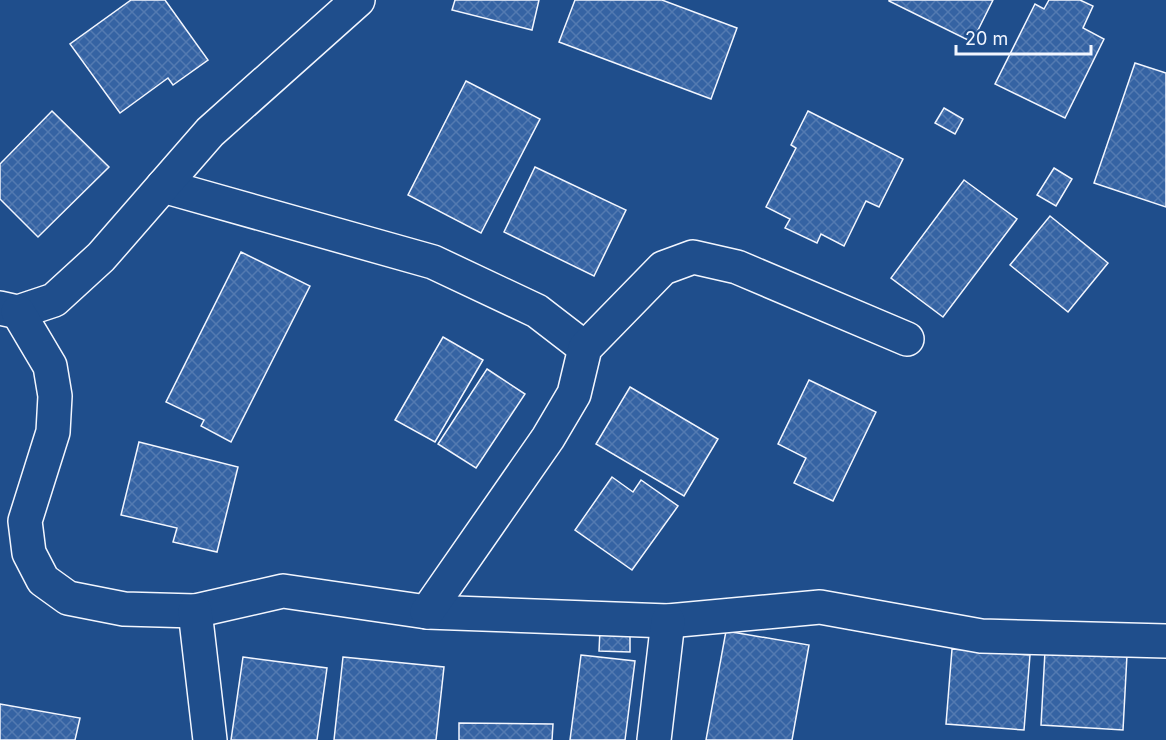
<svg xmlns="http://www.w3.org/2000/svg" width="1166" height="740" font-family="Inter,sans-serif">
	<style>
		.building { fill: url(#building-cross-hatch); stroke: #f2f6ff; stroke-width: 1.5 }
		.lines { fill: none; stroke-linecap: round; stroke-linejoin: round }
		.minor-casing { stroke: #f2f6ff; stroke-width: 36 }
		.minor { stroke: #1f4e8c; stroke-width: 33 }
	</style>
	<defs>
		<pattern id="building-cross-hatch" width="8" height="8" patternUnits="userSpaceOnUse" patternTransform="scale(1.5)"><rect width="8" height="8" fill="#3563a3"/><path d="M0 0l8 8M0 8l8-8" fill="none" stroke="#537ab1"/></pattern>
	</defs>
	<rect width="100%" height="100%" fill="#1f4e8c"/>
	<g class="building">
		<path d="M 131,0 L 165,0 L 208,60 L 173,85 L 168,78 L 120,113 L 70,44 Z"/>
		<path d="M 455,0 L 539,0 L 532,30 L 452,10 Z"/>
		<path d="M 575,0 L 662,0 L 737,28 L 711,99 L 559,42 Z"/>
		<path d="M 889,0 L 993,0 L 972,42 L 889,1 Z"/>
		<path d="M 1049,0 L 1080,0 L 1093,6 L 1083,28 L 1104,39 L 1065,118 L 995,84 L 1035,4 L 1044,9 Z"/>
		<path d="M 1135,63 L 1166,73 L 1166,207 L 1094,183 Z"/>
		<path d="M 466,81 L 540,119 L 481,233 L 408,195 Z"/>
		<path d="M 944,108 L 963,119 L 955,134 L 935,123 Z"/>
		<path d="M 52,111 L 109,167 L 38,237 L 0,199 L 0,164 Z"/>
		<path d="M 808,111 L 903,159 L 879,207 L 866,201 L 844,246 L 821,234 L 817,243 L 785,228 L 790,219 L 766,207 L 796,148 L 791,145 Z"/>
		<path d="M 535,167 L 626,210 L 594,276 L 504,232 Z"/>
		<path d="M 1054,168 L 1072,179 L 1056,206 L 1037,195 Z"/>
		<path d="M 964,180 L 1017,219 L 943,317 L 891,278 Z"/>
		<path d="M 1050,216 L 1108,263 L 1068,312 L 1010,265 Z"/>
		<path d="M 241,252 L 310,286 L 231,442 L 201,426 L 204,420 L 166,402 Z"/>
		<path d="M 443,337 L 483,360 L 435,442 L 395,420 Z"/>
		<path d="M 487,369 L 525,394 L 476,468 L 438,444 Z"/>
		<path d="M 809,380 L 876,412 L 833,501 L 794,483 L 806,458 L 778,444 Z"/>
		<path d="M 630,387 L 718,439 L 684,496 L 596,444 Z"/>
		<path d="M 139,442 L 238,467 L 217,552 L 173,542 L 177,528 L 121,515 Z"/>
		<path d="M 612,477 L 633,492 L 641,480 L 678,506 L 632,570 L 575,530 Z"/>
		<path d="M 600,630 L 630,631 L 630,652 L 599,651 Z"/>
		<path d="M 726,631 L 809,645 L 792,740 L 706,740 Z"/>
		<path d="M 952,649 L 1030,655 L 1024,730 L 946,724 Z"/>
		<path d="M 1045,651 L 1127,655 L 1123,730 L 1041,725 Z"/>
		<path d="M 581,655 L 635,661 L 625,740 L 570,740 Z"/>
		<path d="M 243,657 L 327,668 L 317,740 L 231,740 Z"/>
		<path d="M 343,657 L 444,667 L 436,740 L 334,740 Z"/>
		<path d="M 0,704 L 80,718 L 75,740 L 0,740 Z"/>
		<path d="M 459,723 L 553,724 L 552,740 L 459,740 Z"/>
	</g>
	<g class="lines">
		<defs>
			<g id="minor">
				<path d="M 163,186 L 433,262 L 537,311 L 585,348"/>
				<path d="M 0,308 L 18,312 L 54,300 L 101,257 L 210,132 L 358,0"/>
				<path d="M 18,312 L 50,366 L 55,396 L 53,432 L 25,521 L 29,553 L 43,580 L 68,598 L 124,609 L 195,611 L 283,591 L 427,612 L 668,621 L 820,607 L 981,636 L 1166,641"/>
				<path d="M 195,611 L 210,740"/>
				<path d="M 427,612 L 548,438 L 574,394 L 585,348 L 663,268 L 693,257 L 737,267 L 907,339"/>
				<path d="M 654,740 L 668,621"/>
			</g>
		</defs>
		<use href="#minor" class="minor-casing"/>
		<use href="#minor" class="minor"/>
	</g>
	<path d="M956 45v9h135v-9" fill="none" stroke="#f2f6ff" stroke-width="3"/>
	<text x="965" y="45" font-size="18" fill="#f2f6ff" stroke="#1f4e8c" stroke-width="4.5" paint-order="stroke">20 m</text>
</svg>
